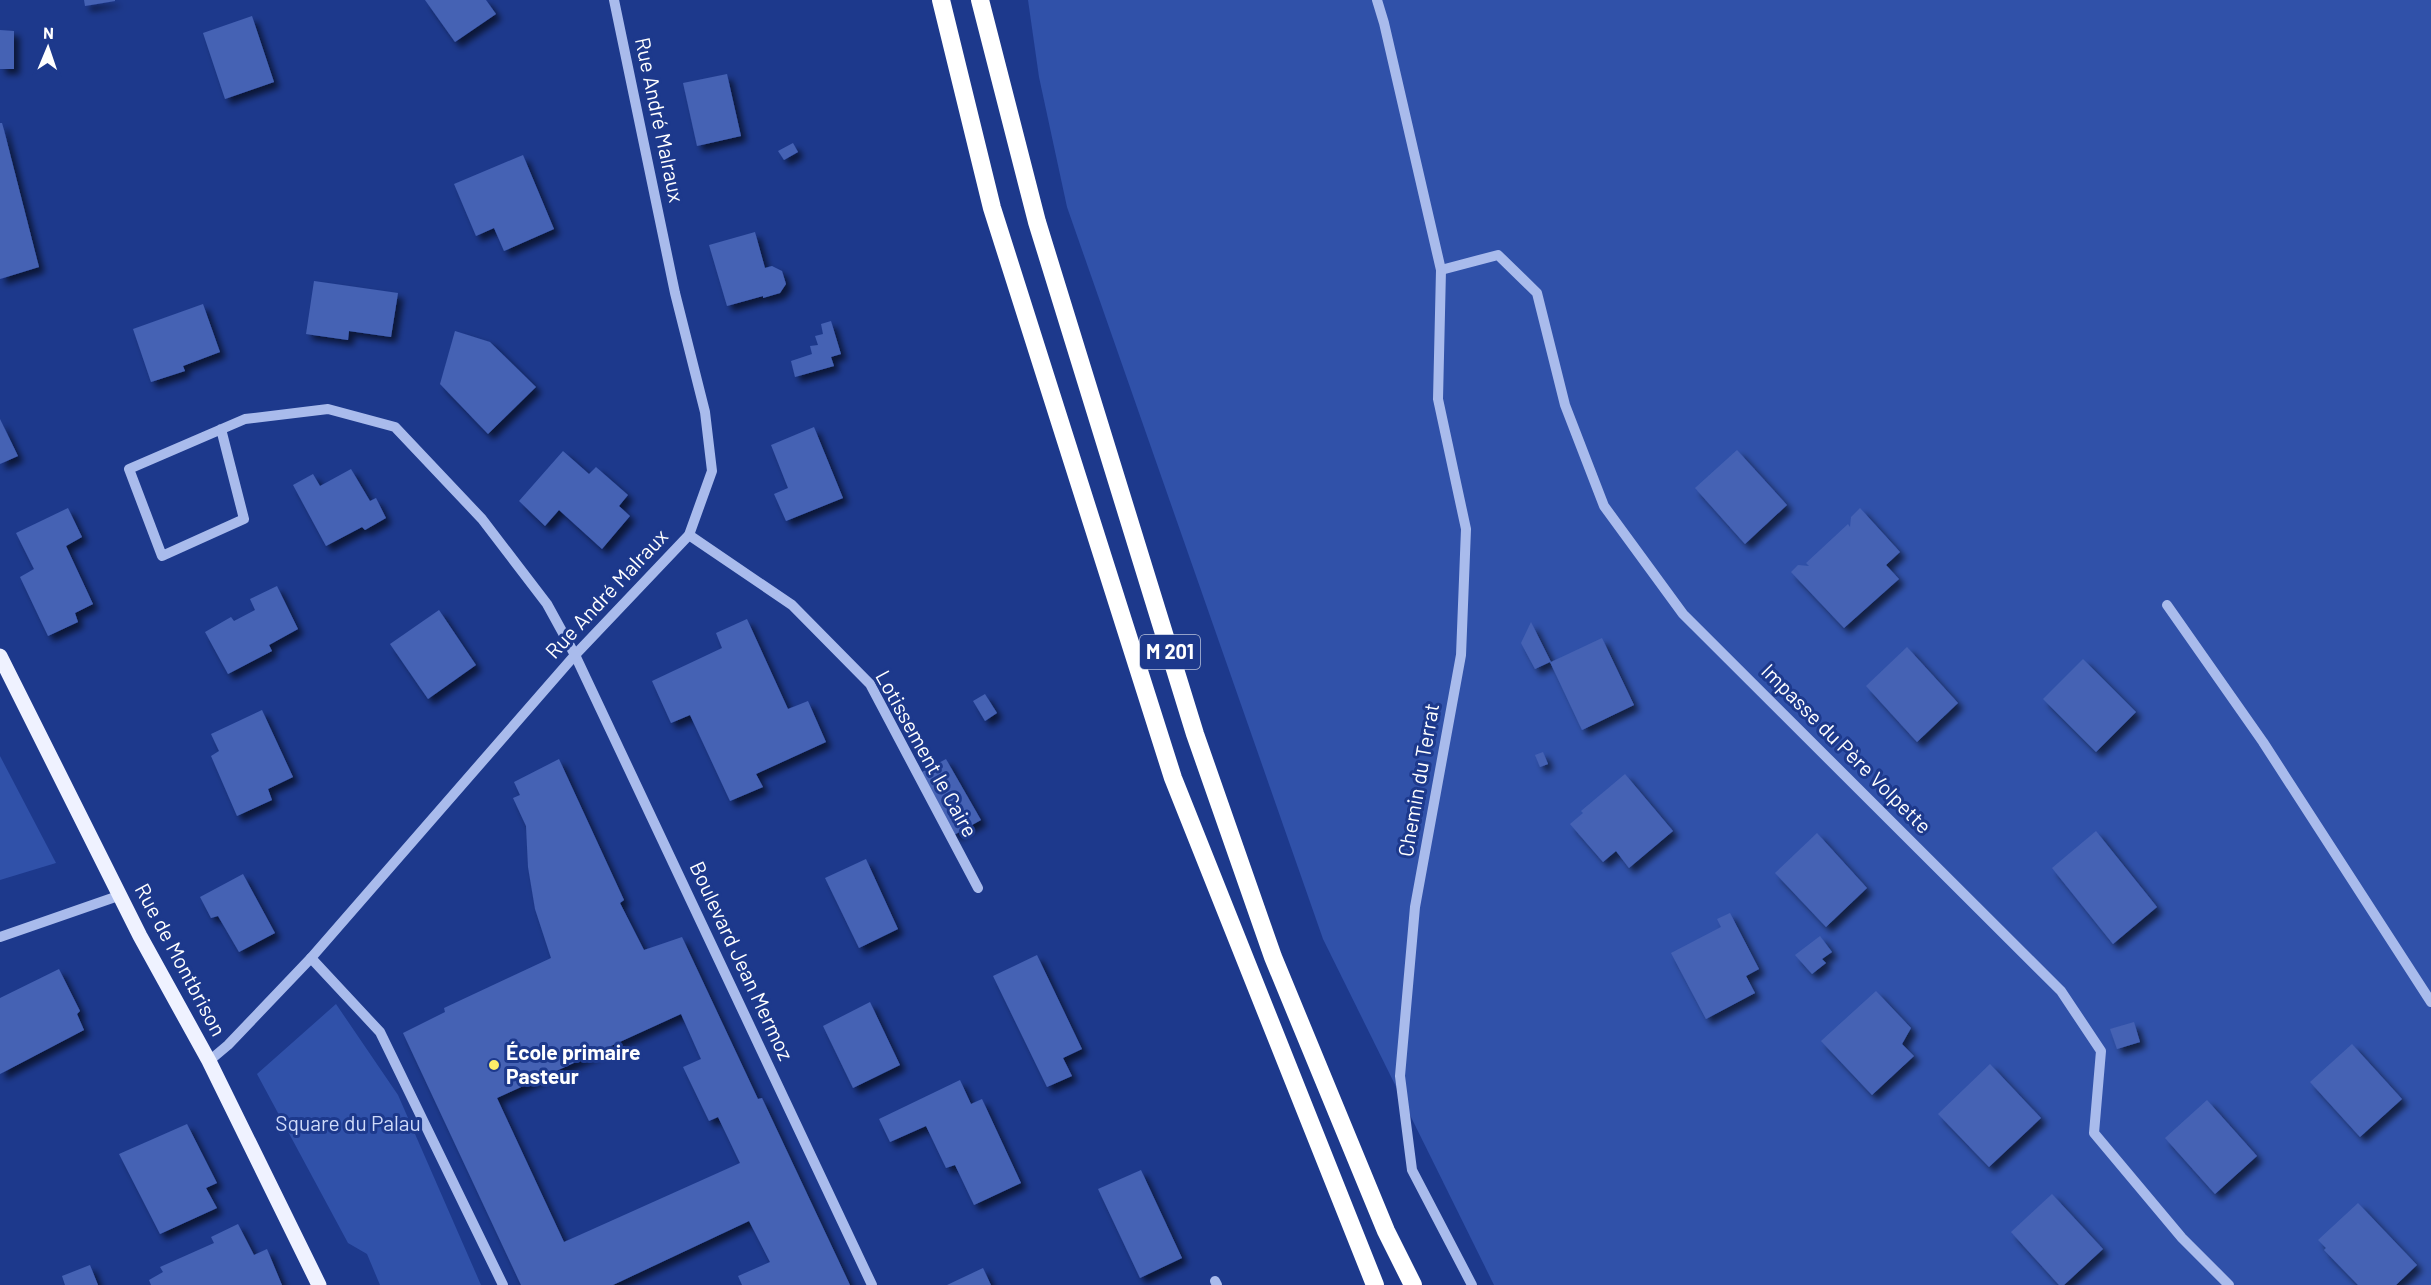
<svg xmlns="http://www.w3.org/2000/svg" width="2431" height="1285" font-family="Barlow,sans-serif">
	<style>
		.green { fill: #3051a9 }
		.building { fill: #4562b4; fill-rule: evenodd; filter: url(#shadow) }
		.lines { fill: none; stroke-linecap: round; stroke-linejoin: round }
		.minor { stroke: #a9bbec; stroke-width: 10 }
		.major { stroke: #eff2ff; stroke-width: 15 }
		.highway { stroke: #fff; stroke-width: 18 }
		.poi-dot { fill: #fcec68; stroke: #1d398c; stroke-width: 2 }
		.labels { text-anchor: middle; stroke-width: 6; stroke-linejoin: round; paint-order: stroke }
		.shield { fill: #1d398c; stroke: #bbc4dc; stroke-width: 1.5 }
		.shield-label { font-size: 20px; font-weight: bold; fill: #fff }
		.street-label { font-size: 21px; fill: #fff; stroke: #1d398c }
		.poi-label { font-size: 21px; font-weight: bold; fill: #fff; stroke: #1d398c; text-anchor: start }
		.park-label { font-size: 21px; fill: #cfdaf9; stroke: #1d398c }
	</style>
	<defs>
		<filter id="shadow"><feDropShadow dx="5.5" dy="5.5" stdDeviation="3" flood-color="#0009"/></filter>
	</defs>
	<rect width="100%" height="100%" fill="#1d398c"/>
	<g class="green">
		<path d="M 1028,0 L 2431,0 L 2431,1285 L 1494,1285 L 1323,939 L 1067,207 L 1039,77 Z"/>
		<path d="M 0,756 L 56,863 L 0,880 Z"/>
		<path d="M 336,1004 L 398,1095 L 481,1285 L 380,1285 L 367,1254 L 348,1243 L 257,1074 Z"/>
	</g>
	<g class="building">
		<path d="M 84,0 L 115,0 L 115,1 L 85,6 Z"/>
		<path d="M 425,0 L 486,0 L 496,14 L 455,42 Z"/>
		<path d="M 252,16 L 274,82 L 225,99 L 203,33 Z"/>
		<path d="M 0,30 L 14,31 L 14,69 L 0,69 Z"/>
		<path d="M 727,74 L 741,136 L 697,146 L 683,83 Z"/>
		<path d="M 0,123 L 2,123 L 4,130 L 39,267 L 0,279 Z"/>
		<path d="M 793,143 L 798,152 L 784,160 L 778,151 Z"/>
		<path d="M 523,155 L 554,229 L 504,251 L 494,228 L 476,236 L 454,184 Z"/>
		<path d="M 755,232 L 765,268 L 772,266 L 782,271 L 786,284 L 780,293 L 763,298 L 763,296 L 727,306 L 709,245 Z"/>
		<path d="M 314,281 L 398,293 L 391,337 L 349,331 L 348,340 L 306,334 Z"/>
		<path d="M 203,304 L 220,352 L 183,366 L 185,371 L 151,382 L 133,329 Z"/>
		<path d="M 831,321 L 841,354 L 831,357 L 834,366 L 795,377 L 791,361 L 812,354 L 810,346 L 818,345 L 815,336 L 823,334 L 821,324 Z"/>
		<path d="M 455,331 L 490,342 L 536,387 L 488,434 L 440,384 Z"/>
		<path d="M 0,419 L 18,456 L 0,464 Z"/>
		<path d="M 814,427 L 843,498 L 786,521 L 774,494 L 788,488 L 771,445 Z"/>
		<path d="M 1737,450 L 1787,505 L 1745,544 L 1695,488 Z"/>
		<path d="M 563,451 L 589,474 L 596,467 L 628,495 L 619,506 L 630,516 L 602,549 L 559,510 L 545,526 L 519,501 Z"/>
		<path d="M 351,469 L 370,501 L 376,498 L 386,518 L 365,530 L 362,527 L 326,546 L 293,485 L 313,474 L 320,486 Z"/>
		<path d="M 68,508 L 82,537 L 66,546 L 93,604 L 75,613 L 78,622 L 48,636 L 20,577 L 34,569 L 16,533 Z"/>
		<path d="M 1860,508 L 1900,552 L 1886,565 L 1899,579 L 1844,628 L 1791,572 L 1798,565 L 1809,566 L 1806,563 L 1848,524 L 1850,527 L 1851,517 Z"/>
		<path d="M 277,586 L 298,629 L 269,645 L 272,651 L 228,674 L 205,632 L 231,617 L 234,621 L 255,610 L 250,599 Z"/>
		<path d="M 439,610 L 476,665 L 428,699 L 390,644 Z"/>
		<path d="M 747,619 L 788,709 L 808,701 L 826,742 L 756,774 L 763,787 L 730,801 L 690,715 L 671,723 L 652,681 L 722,648 L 716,633 Z"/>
		<path d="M 1531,622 L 1551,662 L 1602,638 L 1634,705 L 1582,730 L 1550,662 L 1535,669 L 1521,643 Z"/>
		<path d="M 1907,647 L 1958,703 L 1917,742 L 1866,686 Z"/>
		<path d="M 2083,659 L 2136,712 L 2096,752 L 2043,699 Z"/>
		<path d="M 985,694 L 997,713 L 985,721 L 973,701 Z"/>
		<path d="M 262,710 L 293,777 L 268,789 L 272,800 L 237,816 L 211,756 L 219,751 L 211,734 Z"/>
		<path d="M 1543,752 L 1548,764 L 1540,767 L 1535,755 Z"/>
		<path d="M 559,759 L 624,900 L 620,903 L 644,950 L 682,937 L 758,1099 L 762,1098 L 850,1285 L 742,1285 L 738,1276 L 770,1262 L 749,1221 L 613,1285 L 521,1285 L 403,1033 L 445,1012 L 444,1008 L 551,958 L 535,909 L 528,867 L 526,826 L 513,798 L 520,795 L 514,782 ZM 681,1014 L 701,1059 L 683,1067 L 709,1121 L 718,1117 L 740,1163 L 564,1242 L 497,1098 Z"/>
		<path d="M 946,759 L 981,820 L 954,835 L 920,773 Z"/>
		<path d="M 1625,774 L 1673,831 L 1629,868 L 1616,851 L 1603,862 L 1570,824 L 1583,813 L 1581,811 Z"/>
		<path d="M 2096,831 L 2157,907 L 2113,944 L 2052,868 Z"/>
		<path d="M 1817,833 L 1867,888 L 1826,927 L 1775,873 Z"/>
		<path d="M 866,859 L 898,929 L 859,948 L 825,878 Z"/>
		<path d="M 243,874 L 275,933 L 239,952 L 218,916 L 211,918 L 200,897 Z"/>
		<path d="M 1730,913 L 1759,969 L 1746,976 L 1755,993 L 1706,1019 L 1671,953 L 1721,927 L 1717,919 Z"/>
		<path d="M 1820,936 L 1832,952 L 1822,959 L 1826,963 L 1812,974 L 1795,955 Z"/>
		<path d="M 1037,955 L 1082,1049 L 1063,1058 L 1072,1076 L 1047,1087 L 993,976 Z"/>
		<path d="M 59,969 L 80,1011 L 77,1014 L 84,1030 L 0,1074 L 0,998 Z"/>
		<path d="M 1876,991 L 1911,1028 L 1902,1044 L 1914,1056 L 1872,1095 L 1821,1041 Z"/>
		<path d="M 870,1002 L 900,1065 L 853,1088 L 823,1026 Z"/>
		<path d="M 2134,1022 L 2140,1042 L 2117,1049 L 2110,1029 Z"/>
		<path d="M 2352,1044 L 2402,1099 L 2360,1137 L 2310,1082 Z"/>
		<path d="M 1990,1064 L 2041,1118 L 1989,1167 L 1938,1114 Z"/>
		<path d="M 960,1080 L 971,1104 L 982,1099 L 1021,1183 L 974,1205 L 955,1165 L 946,1168 L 926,1126 L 890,1142 L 879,1119 Z"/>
		<path d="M 2207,1100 L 2257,1156 L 2215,1194 L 2165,1138 Z"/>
		<path d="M 187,1124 L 217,1183 L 206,1188 L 217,1208 L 160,1234 L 119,1154 Z"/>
		<path d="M 1141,1170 L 1182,1258 L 1140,1278 L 1098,1189 Z"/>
		<path d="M 2052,1194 L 2103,1249 L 2064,1285 L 2059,1285 L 2011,1232 Z"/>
		<path d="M 2358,1203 L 2417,1265 L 2396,1285 L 2358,1285 L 2324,1250 L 2326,1248 L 2318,1240 Z"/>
		<path d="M 238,1224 L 254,1255 L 267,1249 L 282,1285 L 151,1285 L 149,1280 L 163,1272 L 160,1267 L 214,1243 L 211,1237 Z"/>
		<path d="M 90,1265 L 98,1285 L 65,1285 L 62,1276 Z"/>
		<path d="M 983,1268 L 991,1285 L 947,1285 Z"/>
	</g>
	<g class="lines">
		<g class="minor">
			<path d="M 1377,0 L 1384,23 L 1441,270 L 1438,399 L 1466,529 L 1461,655 L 1415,907 L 1400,1076 L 1412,1170 L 1472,1285"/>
			<path d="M 1441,270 L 1498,255 L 1537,293 L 1565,405 L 1604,506 L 1683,614 L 2061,991 L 2101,1051 L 2094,1133 L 2182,1238 L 2229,1285"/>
			<path d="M 221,429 L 244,519 L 162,556 L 129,469 L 245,419 L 328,409 L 395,427 L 482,519 L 547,604 L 575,655 L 872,1285"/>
			<path d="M 689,535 L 792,605 L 870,684 L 978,888"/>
			<path d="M 2167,605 L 2263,742 L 2431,1002"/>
			<path d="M 0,937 L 121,895"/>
			<path d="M 311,958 L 380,1032 L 503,1285"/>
			<path d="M 209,1061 L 228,1045 L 311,958 L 575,655 L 689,535 L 712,471 L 705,412 L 675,293 L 614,0"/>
			<path d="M 1215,1281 L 1217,1285"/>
		</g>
		<path class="major" d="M 0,656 L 140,936 L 209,1061 L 319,1285"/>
		<g class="highway">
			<path d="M 941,0 L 992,208 L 1173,778 L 1375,1285"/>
			<path d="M 980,0 L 1037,222 L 1195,734 L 1273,957 L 1386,1231 L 1413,1285"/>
		</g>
	</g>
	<circle class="poi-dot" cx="494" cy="1065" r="6"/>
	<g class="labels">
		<rect class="shield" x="1140" y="635" width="60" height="34" rx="4.5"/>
		<g class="shield-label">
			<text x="1170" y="659">M 201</text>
		</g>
		<g class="street-label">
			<text transform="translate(659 120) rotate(78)" y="7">Rue André Malraux</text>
			<text transform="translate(607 594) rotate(-47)" y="7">Rue André Malraux</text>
			<text transform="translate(1846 749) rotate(45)" y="7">Impasse du Père Volpette</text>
			<text transform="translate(926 754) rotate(61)" y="7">Lotissement le Caire</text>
			<text transform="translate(1419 780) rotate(-80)" y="7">Chemin du Terrat</text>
			<text transform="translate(180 960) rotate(62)" y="7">Rue de Montbrison</text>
			<text transform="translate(741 961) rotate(65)" y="7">Boulevard Jean Mermoz</text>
		</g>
		<g class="poi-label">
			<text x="506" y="1060">École primaire<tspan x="506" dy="24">Pasteur</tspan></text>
		</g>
		<g class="park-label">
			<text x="348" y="1131">Square du Palau</text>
		</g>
	</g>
	<g transform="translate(48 48) rotate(2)" stroke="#1d398c" stroke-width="4.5" paint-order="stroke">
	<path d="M0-4.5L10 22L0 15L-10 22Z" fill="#ffffff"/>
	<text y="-9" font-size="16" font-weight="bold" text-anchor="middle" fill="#ffffff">N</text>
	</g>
</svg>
